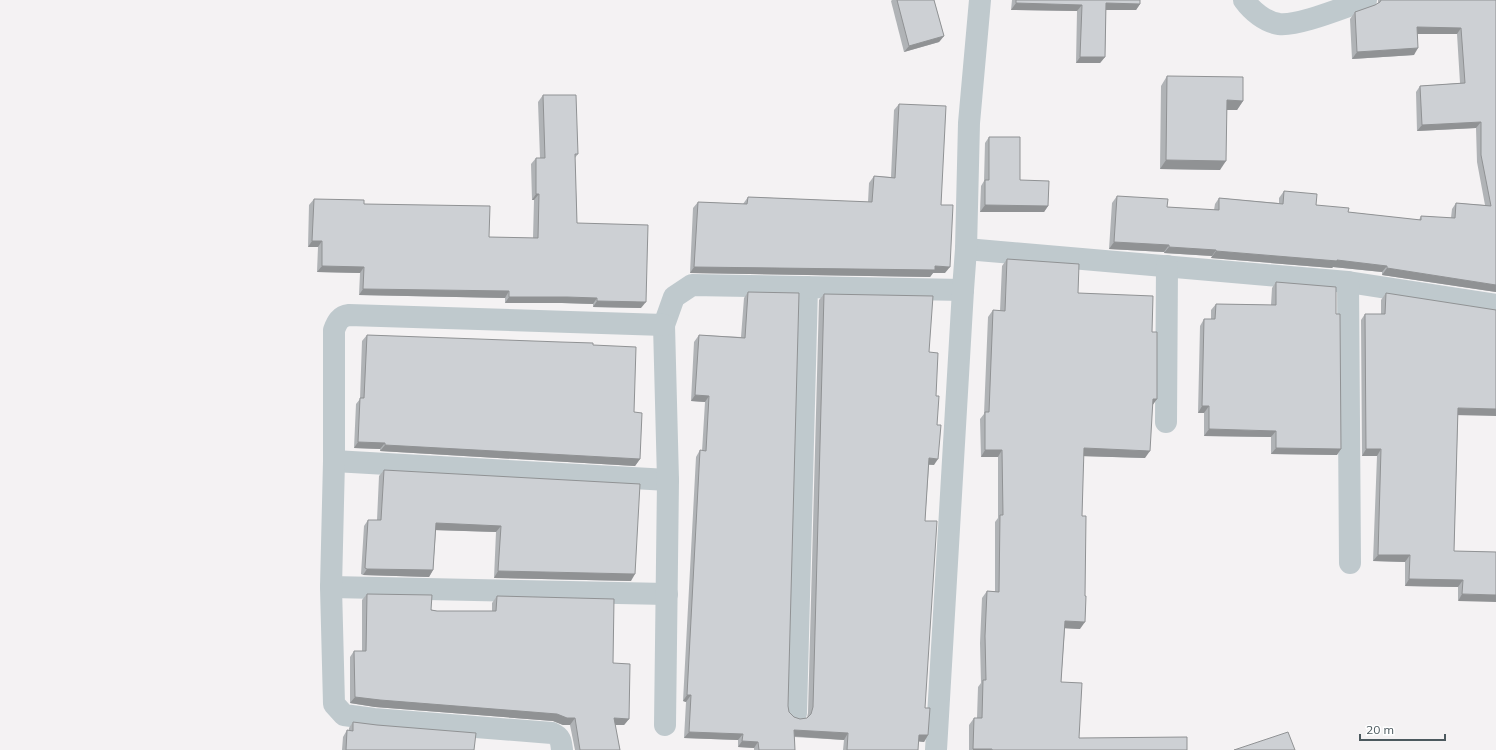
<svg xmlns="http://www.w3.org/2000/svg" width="1496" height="750" font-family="Mulish,sans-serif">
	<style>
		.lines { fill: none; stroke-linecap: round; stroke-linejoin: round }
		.street { stroke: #bfc9cd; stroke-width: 22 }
		.wall { fill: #b0b3b6 }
		.shaded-wall { fill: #909294 }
		.building { fill: #cdd0d4; stroke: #909294 }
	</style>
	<rect width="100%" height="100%" fill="#f4f2f3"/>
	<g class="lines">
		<g class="street">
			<path d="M 1244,0 C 1252,11 1265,22 1279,24 C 1300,26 1344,7 1366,0"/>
			<path d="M 966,249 L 1348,282 L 1496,305"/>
			<path d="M 1348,282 L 1350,563"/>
			<path d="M 1166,422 L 1167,266"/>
			<path d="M 334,461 L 668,480"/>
			<path d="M 331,587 L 667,594"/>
			<path d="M 796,713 L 807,287"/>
			<path d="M 665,725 L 668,480 L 664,325 L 674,297 L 692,285 L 963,290"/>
			<path d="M 562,750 C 561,741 561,737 552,733 L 374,719 L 344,715 L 334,704 L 331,587 L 334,461 L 334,330 C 337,322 340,316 349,315 L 664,325"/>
			<path d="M 936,750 L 963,290 L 966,249 L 969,123 L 980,0"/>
		</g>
	</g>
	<g class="wall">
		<path d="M 892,0 L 934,0 L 944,36 L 939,42 L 904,52 L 891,1 Z"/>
		<path d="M 1012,0 L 1140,0 L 1140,4 L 1136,10 L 1106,10 L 1105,57 L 1100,63 L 1076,63 L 1077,11 L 1011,10 Z"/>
		<path d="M 1378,0 L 1496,0 L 1496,292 L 1382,275 L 1382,272 L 1333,267 L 1332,268 L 1211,258 L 1212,256 L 1164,253 L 1164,252 L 1109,249 L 1112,203 L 1117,196 L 1167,207 L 1214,210 L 1215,204 L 1219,198 L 1279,203 L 1279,198 L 1284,191 L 1316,205 L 1348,212 L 1419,220 L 1421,216 L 1451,218 L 1452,209 L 1456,203 L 1485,205 L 1477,162 L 1476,128 L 1417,131 L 1416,92 L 1420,86 L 1460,83 L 1457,34 L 1417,34 L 1414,55 L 1352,59 L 1350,19 L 1355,12 L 1375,5 L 1378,3 Z"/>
		<path d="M 1167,76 L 1243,101 L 1237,110 L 1227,110 L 1220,170 L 1160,169 L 1161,86 Z"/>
		<path d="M 543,95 L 578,154 L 575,158 L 577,223 L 641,308 L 593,307 L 593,304 L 562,303 L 505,303 L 505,298 L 359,295 L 360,273 L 317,272 L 318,247 L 308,247 L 309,205 L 314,199 L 364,204 L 489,237 L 533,238 L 534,200 L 532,200 L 531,164 L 536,158 L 540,158 L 538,102 Z"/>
		<path d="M 899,104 L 941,205 L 945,273 L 933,273 L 930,277 L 690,273 L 693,208 L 698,202 L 743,204 L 748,197 L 868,202 L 869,183 L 874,176 L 891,177 L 894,110 Z"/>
		<path d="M 989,137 L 1020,180 L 1048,206 L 1044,212 L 980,212 L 981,186 L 984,181 L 985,143 Z"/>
		<path d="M 1007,259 L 1078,293 L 1152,332 L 1157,399 L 1152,405 L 1145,458 L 1083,456 L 1080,629 L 1065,628 L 1061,682 L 1079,738 L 1187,750 L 969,750 L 969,725 L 974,718 L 977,718 L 978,687 L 981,683 L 980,643 L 982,598 L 987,591 L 995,591 L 995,522 L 998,518 L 998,457 L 981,457 L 980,419 L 984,414 L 988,317 L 993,310 L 1000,311 L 1002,266 Z"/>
		<path d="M 1276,282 L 1336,314 L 1337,455 L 1271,454 L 1271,437 L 1204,436 L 1204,413 L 1198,413 L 1200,326 L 1204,319 L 1211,319 L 1211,310 L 1216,304 L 1271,305 L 1272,288 Z"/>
		<path d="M 748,292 L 788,706 L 789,712 L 794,717 L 800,719 L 807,718 L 808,713 L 819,300 L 824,294 L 929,352 L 936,396 L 934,465 L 929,465 L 925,521 L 925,708 L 928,735 L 924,742 L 918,741 L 918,750 L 843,750 L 844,740 L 794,737 L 795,750 L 754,750 L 754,748 L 738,747 L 738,740 L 684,738 L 686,702 L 683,701 L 696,457 L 700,450 L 702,451 L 705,402 L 691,401 L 694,342 L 699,335 L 741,337 L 744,298 Z"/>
		<path d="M 1386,293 L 1458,415 L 1454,551 L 1496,552 L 1458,601 L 1458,587 L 1405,586 L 1405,562 L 1373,561 L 1377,456 L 1362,456 L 1361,320 L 1365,314 L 1381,314 L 1381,300 Z"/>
		<path d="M 367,335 L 593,345 L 634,412 L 640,459 L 635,466 L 380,451 L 380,449 L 354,448 L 356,404 L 360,399 L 362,341 Z"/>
		<path d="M 384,470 L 631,581 L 494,578 L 496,532 L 436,530 L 433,570 L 429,577 L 363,575 L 361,574 L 364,526 L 368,520 L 377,520 L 379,476 Z"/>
		<path d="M 367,594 L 437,611 L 492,611 L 492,603 L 497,596 L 613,663 L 629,719 L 624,725 L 615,725 L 620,750 L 575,750 L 570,725 L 563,725 L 553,721 L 375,707 L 350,703 L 350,657 L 354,651 L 362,651 L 362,600 Z"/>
		<path d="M 353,722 L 474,750 L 342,750 L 343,737 L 347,730 L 349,731 L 349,728 Z"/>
	</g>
	<g class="shaded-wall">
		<path d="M 1016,3 L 1082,5 L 1077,11 L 1011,10 Z"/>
		<path d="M 1106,3 L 1140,4 L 1136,10 L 1101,10 Z"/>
		<path d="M 1417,27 L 1461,28 L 1457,34 L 1412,34 Z"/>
		<path d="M 944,36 L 939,42 L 904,52 L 909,46 Z"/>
		<path d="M 1418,48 L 1414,55 L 1352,59 L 1357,52 Z"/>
		<path d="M 1080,57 L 1105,57 L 1100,63 L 1076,63 Z"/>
		<path d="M 1227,100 L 1243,101 L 1237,110 L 1221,110 Z"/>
		<path d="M 1481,122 L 1476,128 L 1417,131 L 1422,125 Z"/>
		<path d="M 1166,160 L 1226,161 L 1220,170 L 1160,169 Z"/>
		<path d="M 536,194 L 539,194 L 534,200 L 532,200 Z"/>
		<path d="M 985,205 L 1048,206 L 1044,212 L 980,212 Z"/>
		<path d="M 312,241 L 322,241 L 318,247 L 308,247 Z"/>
		<path d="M 1114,242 L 1169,245 L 1164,252 L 1109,249 Z"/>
		<path d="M 1169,247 L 1216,250 L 1212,256 L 1164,253 Z"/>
		<path d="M 1216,251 L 1337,260 L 1387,266 L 1382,272 L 1333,267 L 1332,268 L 1211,258 Z"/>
		<path d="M 322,266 L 364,267 L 360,273 L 317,272 Z"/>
		<path d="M 935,266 L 950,267 L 945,273 L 933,273 L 930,277 L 690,273 L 694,267 Z"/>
		<path d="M 1387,268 L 1496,285 L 1496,292 L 1382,275 Z"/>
		<path d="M 363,289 L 509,291 L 505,298 L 359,295 Z"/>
		<path d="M 509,297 L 567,297 L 597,298 L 593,304 L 562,303 L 505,303 Z"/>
		<path d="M 597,301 L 646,302 L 641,308 L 593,307 Z"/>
		<path d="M 695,395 L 709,396 L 705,402 L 691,401 Z"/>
		<path d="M 1153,399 L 1157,399 L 1152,406 Z"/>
		<path d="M 1202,406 L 1209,406 L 1204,413 L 1198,413 Z"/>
		<path d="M 1458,408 L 1496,409 L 1496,416 L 1453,415 Z"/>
		<path d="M 1209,429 L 1276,431 L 1271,437 L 1204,436 Z"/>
		<path d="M 358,442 L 385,443 L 380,449 L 354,448 Z"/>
		<path d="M 385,445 L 640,459 L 635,466 L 380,451 Z"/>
		<path d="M 1084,448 L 1150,451 L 1145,458 L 1079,456 Z"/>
		<path d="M 1276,448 L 1341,449 L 1337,455 L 1271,454 Z"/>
		<path d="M 1366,449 L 1381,449 L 1377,456 L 1362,456 Z"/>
		<path d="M 985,450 L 1002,450 L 998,457 L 981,457 Z"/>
		<path d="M 929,458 L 938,459 L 934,465 L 925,464 Z"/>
		<path d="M 436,523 L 501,526 L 496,532 L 432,530 Z"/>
		<path d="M 1378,555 L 1410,555 L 1405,562 L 1373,561 Z"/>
		<path d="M 367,569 L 433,570 L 429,577 L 363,575 Z"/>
		<path d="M 498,571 L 635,574 L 631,581 L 494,578 Z"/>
		<path d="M 1409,579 L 1463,580 L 1458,587 L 1405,586 Z"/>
		<path d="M 1462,594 L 1496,595 L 1496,602 L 1458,601 Z"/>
		<path d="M 1065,621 L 1085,622 L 1080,629 L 1060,628 Z"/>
		<path d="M 687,695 L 691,695 L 686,702 L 683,701 Z"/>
		<path d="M 355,697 L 557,714 L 575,718 L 570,725 L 563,725 L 553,721 L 375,707 L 350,703 Z"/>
		<path d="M 614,718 L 629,719 L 624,725 L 610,725 Z"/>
		<path d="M 794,730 L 848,733 L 844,740 L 790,736 Z"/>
		<path d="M 689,732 L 743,734 L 738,740 L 684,738 Z"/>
		<path d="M 919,735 L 928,735 L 924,742 L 914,741 Z"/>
		<path d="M 742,741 L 758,742 L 754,748 L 738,747 Z"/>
		<path d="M 973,749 L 992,749 L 991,750 L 973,750 Z"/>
	</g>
	<g class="building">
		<path d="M 897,0 L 934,0 L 944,36 L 909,46 Z"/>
		<path d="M 1016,0 L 1140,0 L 1140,4 L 1106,3 L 1105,57 L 1080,57 L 1082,5 L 1016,3 Z"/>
		<path d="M 1381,0 L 1496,0 L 1496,285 L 1387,268 L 1387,266 L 1337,260 L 1337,261 L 1216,251 L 1216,250 L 1169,247 L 1169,245 L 1114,242 L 1117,196 L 1168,199 L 1167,207 L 1219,210 L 1219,198 L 1283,204 L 1284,191 L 1317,194 L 1316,205 L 1349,208 L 1348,212 L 1421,220 L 1421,216 L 1455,218 L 1456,203 L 1491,206 L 1481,155 L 1481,122 L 1422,125 L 1420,86 L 1465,83 L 1461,28 L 1417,27 L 1418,48 L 1357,52 L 1355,12 L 1375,5 L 1380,2 Z"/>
		<path d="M 1167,76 L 1243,77 L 1243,101 L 1227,100 L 1226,161 L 1166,160 Z"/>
		<path d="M 543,95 L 576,95 L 578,154 L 575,154 L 577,223 L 648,225 L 646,302 L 597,301 L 597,298 L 567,297 L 509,297 L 509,291 L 363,289 L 364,267 L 322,266 L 322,241 L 312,241 L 314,199 L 364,200 L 364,204 L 490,206 L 489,237 L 538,238 L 539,194 L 536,194 L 536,158 L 545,158 Z"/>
		<path d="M 899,104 L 946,106 L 941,205 L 953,205 L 950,267 L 935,266 L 935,270 L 694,267 L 698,202 L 747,204 L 748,197 L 872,202 L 874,176 L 895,178 Z"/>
		<path d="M 989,137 L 1020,137 L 1020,180 L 1049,181 L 1048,206 L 985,205 L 985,180 L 989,180 Z"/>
		<path d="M 1007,259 L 1079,264 L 1078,293 L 1153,296 L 1152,332 L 1157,332 L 1157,399 L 1153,399 L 1150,451 L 1084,448 L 1082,516 L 1086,516 L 1085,596 L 1086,596 L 1085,622 L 1065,621 L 1061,682 L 1082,683 L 1079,738 L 1187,737 L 1187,750 L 992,750 L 992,749 L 973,749 L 974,718 L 982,718 L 983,680 L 986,680 L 985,636 L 987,591 L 999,592 L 1000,515 L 1003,515 L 1002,450 L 985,450 L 985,412 L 989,412 L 993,310 L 1005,311 Z"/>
		<path d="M 1276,282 L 1336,287 L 1336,314 L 1340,314 L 1341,449 L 1276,448 L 1276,431 L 1209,429 L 1209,406 L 1202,406 L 1204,319 L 1215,319 L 1216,304 L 1276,305 Z"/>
		<path d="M 748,292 L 799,293 L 788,706 L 789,712 L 794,717 L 800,719 L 807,718 L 811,714 L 813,707 L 824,294 L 933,296 L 929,352 L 938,353 L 936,396 L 939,396 L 937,425 L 941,425 L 938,459 L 929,458 L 925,521 L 937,521 L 925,708 L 930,708 L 928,735 L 919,735 L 918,750 L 847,750 L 848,733 L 794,730 L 795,750 L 759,750 L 758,742 L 742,741 L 743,734 L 689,732 L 691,695 L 687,695 L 700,450 L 706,451 L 709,396 L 695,395 L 699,335 L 745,338 Z"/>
		<path d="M 1386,293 L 1496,310 L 1496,409 L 1458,408 L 1454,551 L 1496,552 L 1496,595 L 1462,594 L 1463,580 L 1409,579 L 1410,555 L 1378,555 L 1381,449 L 1366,449 L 1365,314 L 1385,314 Z"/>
		<path d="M 367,335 L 561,342 L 593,343 L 593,345 L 636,347 L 634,412 L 642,413 L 640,459 L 385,445 L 385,443 L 358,442 L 360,398 L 364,398 Z"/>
		<path d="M 384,470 L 640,484 L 635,574 L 498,571 L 501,526 L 436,523 L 433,570 L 367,569 L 365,568 L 368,520 L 381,520 Z"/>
		<path d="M 367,594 L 432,595 L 431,610 L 437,611 L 496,611 L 497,596 L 614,599 L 613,663 L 630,664 L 629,719 L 614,718 L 620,750 L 580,750 L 575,718 L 567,718 L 557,714 L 380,700 L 355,697 L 354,651 L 366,651 Z"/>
		<path d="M 353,722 L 377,725 L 476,733 L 474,750 L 346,750 L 347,730 L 353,731 Z"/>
		<path d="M 1288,732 L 1295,750 L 1234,750 Z"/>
	</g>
	<path d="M1360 734v6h85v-6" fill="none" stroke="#4c595e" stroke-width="2"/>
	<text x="1366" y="734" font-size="12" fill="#4c595e" stroke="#ffffff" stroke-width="3" paint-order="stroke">20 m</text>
</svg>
